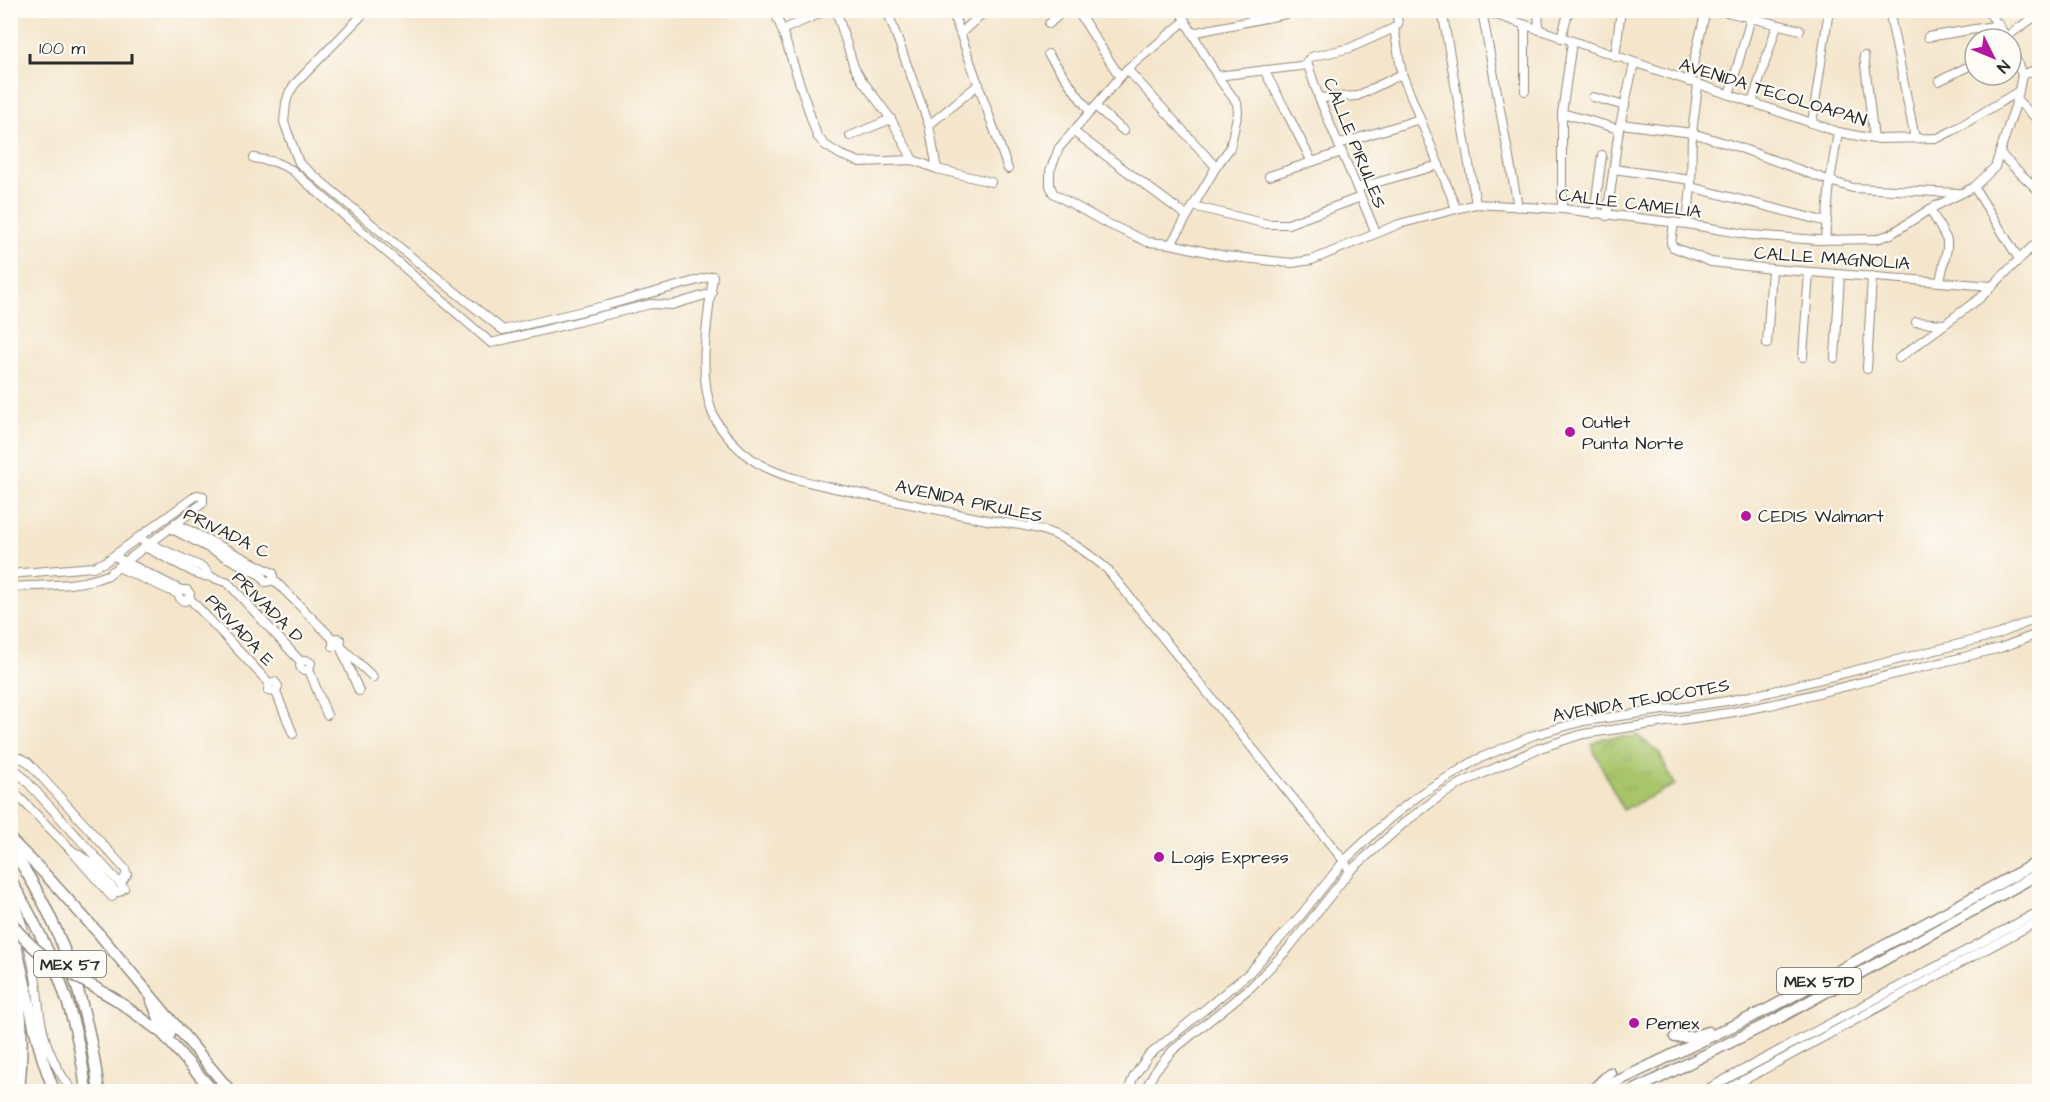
<svg xmlns="http://www.w3.org/2000/svg" width="2050" height="1102" font-family="'Architects Daughter',sans-serif">
	<style>
		.grass { fill: url(#grass-tufts); stroke: #6a784b; stroke-width: 1.5 }
		.lines { fill: none; stroke-linecap: round; stroke-linejoin: round }
		.minor-casing { stroke: #90887b; stroke-width: 10 }
		.highway-casing { stroke: #90887b; stroke-width: 13 }
		.minor { stroke: #fff; stroke-width: 8 }
		.highway { stroke: #fff; stroke-width: 10 }
		.highway-bridge-casing { stroke: #90887b; stroke-width: 13; stroke-linecap: butt }
		.highway-bridge { stroke: #fff; stroke-width: 10 }
		.poi-dot { fill: #b5179e; stroke: #fdfcf7; stroke-width: 2 }
		.labels { text-anchor: middle; stroke-width: 4.5; stroke-linejoin: round; paint-order: stroke }
		.shield { fill: #fdfcf7; stroke: #6a6a68; stroke-width: 1.5 }
		.shield-label { font-size: 16px; font-weight: bold; fill: #2b2b2b }
		.street-label { font-size: 18px; fill: #2b2b2b; stroke: #fdfcf7 }
		.poi-label { font-size: 18px; fill: #2b2b2b; stroke: #fdfcf7; text-anchor: start }
	</style>
	<defs>
		<pattern id="grass-tufts" width="24" height="20" patternUnits="userSpaceOnUse" patternTransform="scale(1.5)"><rect width="24" height="20" fill="#a8c56b"/><path d="M3 7l-1-3M5 7V3M7 7l1-3M15 17l-1-3M17 17v-4M19 17l1-3" fill="none" stroke="#91a95d"/></pattern>
	</defs>
	<rect width="100%" height="100%" fill="#fdfcf7"/>
	<filter id="ink" filterUnits="userSpaceOnUse"><feTurbulence type="fractalNoise" baseFrequency=".0167" numOctaves="2"/><feDisplacementMap in="SourceGraphic" scale="12" xChannelSelector="R" yChannelSelector="G"/><feConvolveMatrix kernelMatrix="1 2 1 2 8 2 1 2 1" color-interpolation-filters="sRGB"/></filter>
	<filter id="wash" filterUnits="userSpaceOnUse"><feTurbulence type="fractalNoise" baseFrequency=".008" numOctaves="4" result="noise"/><feDisplacementMap in="SourceGraphic" scale="24" xChannelSelector="R" yChannelSelector="G"/><feGaussianBlur stdDeviation="1.35" result="paint"/><feColorMatrix in="noise" values="0 0 0 0 0 0 0 0 0 0 0 0 0 0 0 0 0 1.4 0 .05"/><feComposite in="paint" operator="in"/></filter>
	<g filter="url(#wash)">
		<rect width="100%" height="100%" fill="#f4e5cb"/>
		<path class="grass" d="M 1638,736 L 1659,753 L 1675,785 L 1623,810 L 1591,745 L 1603,738 Z"/>
	</g>
	<g filter="url(#ink)">
		<g class="lines">
			<defs>
				<g id="minor">
					<path d="M 367,10 L 295,84 L 289,93 L 286,103 L 284,122 L 299,163 L 410,256 L 503,330 L 608,305 L 713,276 C 708,320 697,370 712,412 C 719,432 746,458 765,467 C 793,481 827,486 857,493 C 900,502 943,511 987,520 C 1006,523 1027,525 1045,531 C 1069,539 1088,553 1107,569 L 1344,861 L 1350,871"/>
					<path d="M 774,10 L 782,30 L 828,10"/>
					<path d="M 836,10 L 854,67 L 861,79 L 891,119 L 913,160"/>
					<path d="M 887,10 L 929,125 L 937,169"/>
					<path d="M 952,10 L 1008,169"/>
					<path d="M 1077,10 L 1120,77"/>
					<path d="M 1442,10 L 1476,204"/>
					<path d="M 1482,10 L 1838,132 L 1874,139 L 1938,138 L 1954,130 L 2019,91"/>
					<path d="M 1538,10 L 1539,30"/>
					<path d="M 1719,10 L 1800,30"/>
					<path d="M 1889,10 L 1915,138"/>
					<path d="M 1986,10 L 1999,25 L 2007,39"/>
					<path d="M 1482,11 L 1518,207"/>
					<path d="M 1185,21 L 1127,69 L 1059,148 L 1050,171 L 1050,185 L 1053,193 L 1065,200 L 1104,222 L 1148,242 L 1171,244 L 1225,256 L 1292,263 L 1312,260 L 1399,224 L 1476,204 L 1562,209 L 1687,224 L 1751,235 L 1818,240 L 1877,239 L 1891,234 L 1930,209 L 1974,187 L 1995,167 L 2017,100 L 2022,75"/>
					<path d="M 1049,24 L 1064,10"/>
					<path d="M 1525,26 L 1525,91"/>
					<path d="M 1394,28 L 1402,74 L 1456,208"/>
					<path d="M 782,30 L 817,136 L 825,145 L 841,155 L 860,162 L 913,160 L 937,169 L 991,182"/>
					<path d="M 961,33 L 986,10"/>
					<path d="M 1192,33 L 1305,10"/>
					<path d="M 1928,37 L 1999,25"/>
					<path d="M 2006,37 L 2040,13"/>
					<path d="M 1561,38 L 1569,10"/>
					<path d="M 2011,46 L 2022,75"/>
					<path d="M 1048,54 L 1090,112"/>
					<path d="M 1864,56 L 1874,139"/>
					<path d="M 1615,57 L 1621,10"/>
					<path d="M 1308,65 L 1319,98 L 1376,233"/>
					<path d="M 1127,69 L 1216,167"/>
					<path d="M 1264,70 L 1285,109 L 1312,162"/>
					<path d="M 2022,75 L 2040,68"/>
					<path d="M 1217,76 L 1308,65 L 1307,61 L 1311,57 L 1350,48 L 1394,28 L 1398,24 L 1396,10"/>
					<path d="M 1939,81 L 1975,63"/>
					<path d="M 1689,82 L 1706,10"/>
					<path d="M 1729,95 L 1751,18"/>
					<path d="M 1593,97 L 1625,106"/>
					<path d="M 1319,98 L 1357,96 L 1402,74"/>
					<path d="M 2017,100 L 2040,122"/>
					<path d="M 1752,103 L 1777,25"/>
					<path d="M 1095,106 L 1124,131"/>
					<path d="M 1562,113 L 1619,129"/>
					<path d="M 1812,123 L 1829,10"/>
					<path d="M 1621,124 L 1692,133 L 1735,146 L 1830,181 L 1853,188 L 1958,193"/>
					<path d="M 929,125 L 979,84"/>
					<path d="M 1074,132 L 1187,216"/>
					<path d="M 850,136 L 891,119"/>
					<path d="M 1339,144 L 1420,119"/>
					<path d="M 2000,154 L 2040,192"/>
					<path d="M 254,158 L 275,162 L 292,170 L 491,343 L 651,304 L 672,305 L 712,293"/>
					<path d="M 1614,169 L 1691,180"/>
					<path d="M 1269,176 L 1342,152"/>
					<path d="M 1691,187 L 1827,222"/>
					<path d="M 1974,187 L 2019,259"/>
					<path d="M 1357,188 L 1439,165"/>
					<path d="M 1193,206 L 1267,224 L 1288,224 L 1361,197"/>
					<path d="M 1562,209 L 1562,113 L 1572,42"/>
					<path d="M 1930,209 L 1947,240 L 1947,249 L 1940,281"/>
					<path d="M 1594,214 L 1602,155"/>
					<path d="M 1607,216 L 1619,129 L 1634,64"/>
					<path d="M 1674,223 L 1671,243 L 1673,247 L 1711,262 L 1772,269 L 1992,286"/>
					<path d="M 1687,224 L 1691,187 L 1692,133 L 1698,85"/>
					<path d="M 1825,240 L 1830,181 L 1838,132"/>
					<path d="M 1171,244 L 1216,167 L 1230,148 L 1238,112 L 1237,103 L 1217,76 L 1183,17 L 1181,10"/>
					<path d="M 1916,322 L 1943,324"/>
					<path d="M 1767,344 L 1772,269"/>
					<path d="M 1803,357 L 1809,272"/>
					<path d="M 1835,358 L 1840,274"/>
					<path d="M 1899,358 L 1980,298 L 2040,239"/>
					<path d="M 1867,369 L 1872,276"/>
					<path d="M 175,523 L 273,573 L 273,579 L 333,639 L 338,638 L 341,640 L 340,646 L 359,691"/>
					<path d="M 170,528 L 262,576 L 265,582 L 271,581 L 273,579"/>
					<path d="M 137,538 L 204,568 L 211,577"/>
					<path d="M 145,547 L 199,575 L 211,577 L 228,583 L 301,662 L 300,666 L 302,670 L 309,670"/>
					<path d="M 114,556 L 181,590 L 187,590 L 190,594 L 189,598 L 269,683 L 268,691 L 276,692"/>
					<path d="M 120,568 L 178,594 L 181,600 L 185,601 L 189,598"/>
					<path d="M 10,574 L 93,567 L 105,562 L 197,495 L 203,496 L 203,503 L 108,575 C 78,587 43,585 10,587"/>
					<path d="M 333,639 L 333,646 L 340,646 L 373,677"/>
					<path d="M 301,662 L 306,660 L 311,663 L 309,670 L 327,715"/>
					<path d="M 269,683 L 275,682 L 278,686 L 276,692 L 293,734"/>
					<path d="M 10,760 L 21,758 L 28,762 L 125,869 L 127,874 L 121,883"/>
					<path d="M 10,763 L 124,888 L 119,892 L 116,892 L 90,862 L 70,849"/>
					<path d="M 10,788 L 70,849 L 112,897"/>
					<path d="M 10,891 C 21,919 30,947 35,976 C 38,992 38,1009 42,1026 C 46,1048 59,1075 74,1092"/>
					<path d="M 1128,1092 L 1133,1078 L 1148,1056 L 1249,973 L 1301,915 L 1344,861 L 1390,818 L 1422,793 L 1476,760 L 1534,735 L 1584,721 L 1727,701 L 1770,692 L 1999,634 L 2040,617"/>
					<path d="M 1144,1092 L 1155,1071 L 1173,1050 L 1251,987 L 1288,949 L 1350,871 L 1404,823 L 1440,796 L 1462,783 L 1537,749 L 1583,734 L 1728,713 L 1770,705 L 2000,648 L 2040,633"/>
					<path d="M 1702,1092 L 2040,911"/>
					<path d="M 1722,1092 L 2040,920"/>
				</g>
				<g id="highway">
					<path d="M 10,839 L 44,873 L 100,935 L 231,1092"/>
					<path d="M 10,847 C 61,920 88,1004 99,1092"/>
					<path d="M 10,879 C 51,948 78,1012 86,1092"/>
					<path d="M 10,925 C 28,981 31,1038 55,1092"/>
					<path d="M 11,950 C 22,996 24,1044 19,1092"/>
					<path d="M 115,999 L 162,1033 L 214,1092"/>
					<path d="M 152,1001 L 161,1023 L 170,1034"/>
					<path d="M 10,1025 L 10,1067"/>
					<path d="M 1675,1037 L 1691,1037 L 1708,1032"/>
					<path d="M 1595,1088 L 1610,1073"/>
					<path d="M 1595,1092 L 1772,1007 L 2040,861"/>
					<path d="M 1631,1092 L 1779,1018 L 2040,873"/>
				</g>
			</defs>
			<use href="#minor" class="minor-casing"/>
			<use href="#highway" class="highway-casing"/>
			<use href="#minor" class="minor"/>
			<use href="#highway" class="highway"/>
			<defs>
				<path id="highway-bridge" d="M 10,921 C 35,958 78,977 115,999"/>
			</defs>
			<use href="#highway-bridge" class="highway-bridge-casing"/>
			<use href="#highway-bridge" class="highway-bridge"/>
		</g>
	</g>
	<g class="poi-dot">
		<circle cx="1570" cy="432" r="6"/>
		<circle cx="1746" cy="516" r="6"/>
		<circle cx="1159" cy="857" r="6"/>
		<circle cx="1634" cy="1023" r="6"/>
	</g>
	<g class="labels">
		<g class="shield">
			<rect x="34" y="951" width="72" height="26" rx="4.5"/>
			<rect x="1777" y="968" width="84" height="26" rx="4.5"/>
		</g>
		<g class="shield-label">
			<text x="70" y="970">MEX 57</text>
			<text x="1819" y="987">MEX 57D</text>
		</g>
		<g class="street-label">
			<text transform="translate(1773 92) rotate(17)" y="6">AVENIDA TECOLOAPAN</text>
			<text transform="translate(1355 143) rotate(68)" y="6">CALLE PIRULES</text>
			<text transform="translate(1630 203) rotate(7)" y="6">CALLE CAMELIA</text>
			<text transform="translate(1832 258) rotate(4)" y="6">CALLE MAGNOLIA</text>
			<text transform="translate(969 501) rotate(12)" y="6">AVENIDA PIRULES</text>
			<text transform="translate(227 533) rotate(26)" y="6">PRIVADA C</text>
			<text transform="translate(268 607) rotate(45)" y="6">PRIVADA D</text>
			<text transform="translate(240 630) rotate(47)" y="6">PRIVADA E</text>
			<text transform="translate(1641 700) rotate(-10)" y="6">AVENIDA TEJOCOTES</text>
		</g>
		<g class="poi-label">
			<text x="1582" y="428">Outlet<tspan x="1582" dy="21">Punta Norte</tspan></text>
			<text x="1758" y="522">CEDIS Walmart</text>
			<text x="1171" y="863">Logis Express</text>
			<text x="1646" y="1029">Pemex</text>
		</g>
	</g>
	<rect width="2050" height="1102" fill="none" stroke="#fdfcf7" stroke-width="36"/>
	<g transform="translate(1993 57) rotate(133)"><circle r="28" fill="#fdfcf7" stroke="#a9a8a5" stroke-width="1.5"/>
	<path d="M0-4.5L10 22L0 15L-10 22Z" fill="#b5179e"/>
	<text y="-9" font-size="16" font-weight="bold" text-anchor="middle" fill="#2b2b2b">N</text>
	</g>
	<path d="M30 54v9h102v-9" fill="none" stroke="#2b2b2b" stroke-width="3"/>
	<text x="39" y="54" font-size="18" fill="#2b2b2b" stroke="#fdfcf7" stroke-width="4.5" paint-order="stroke">100 m</text>
</svg>
